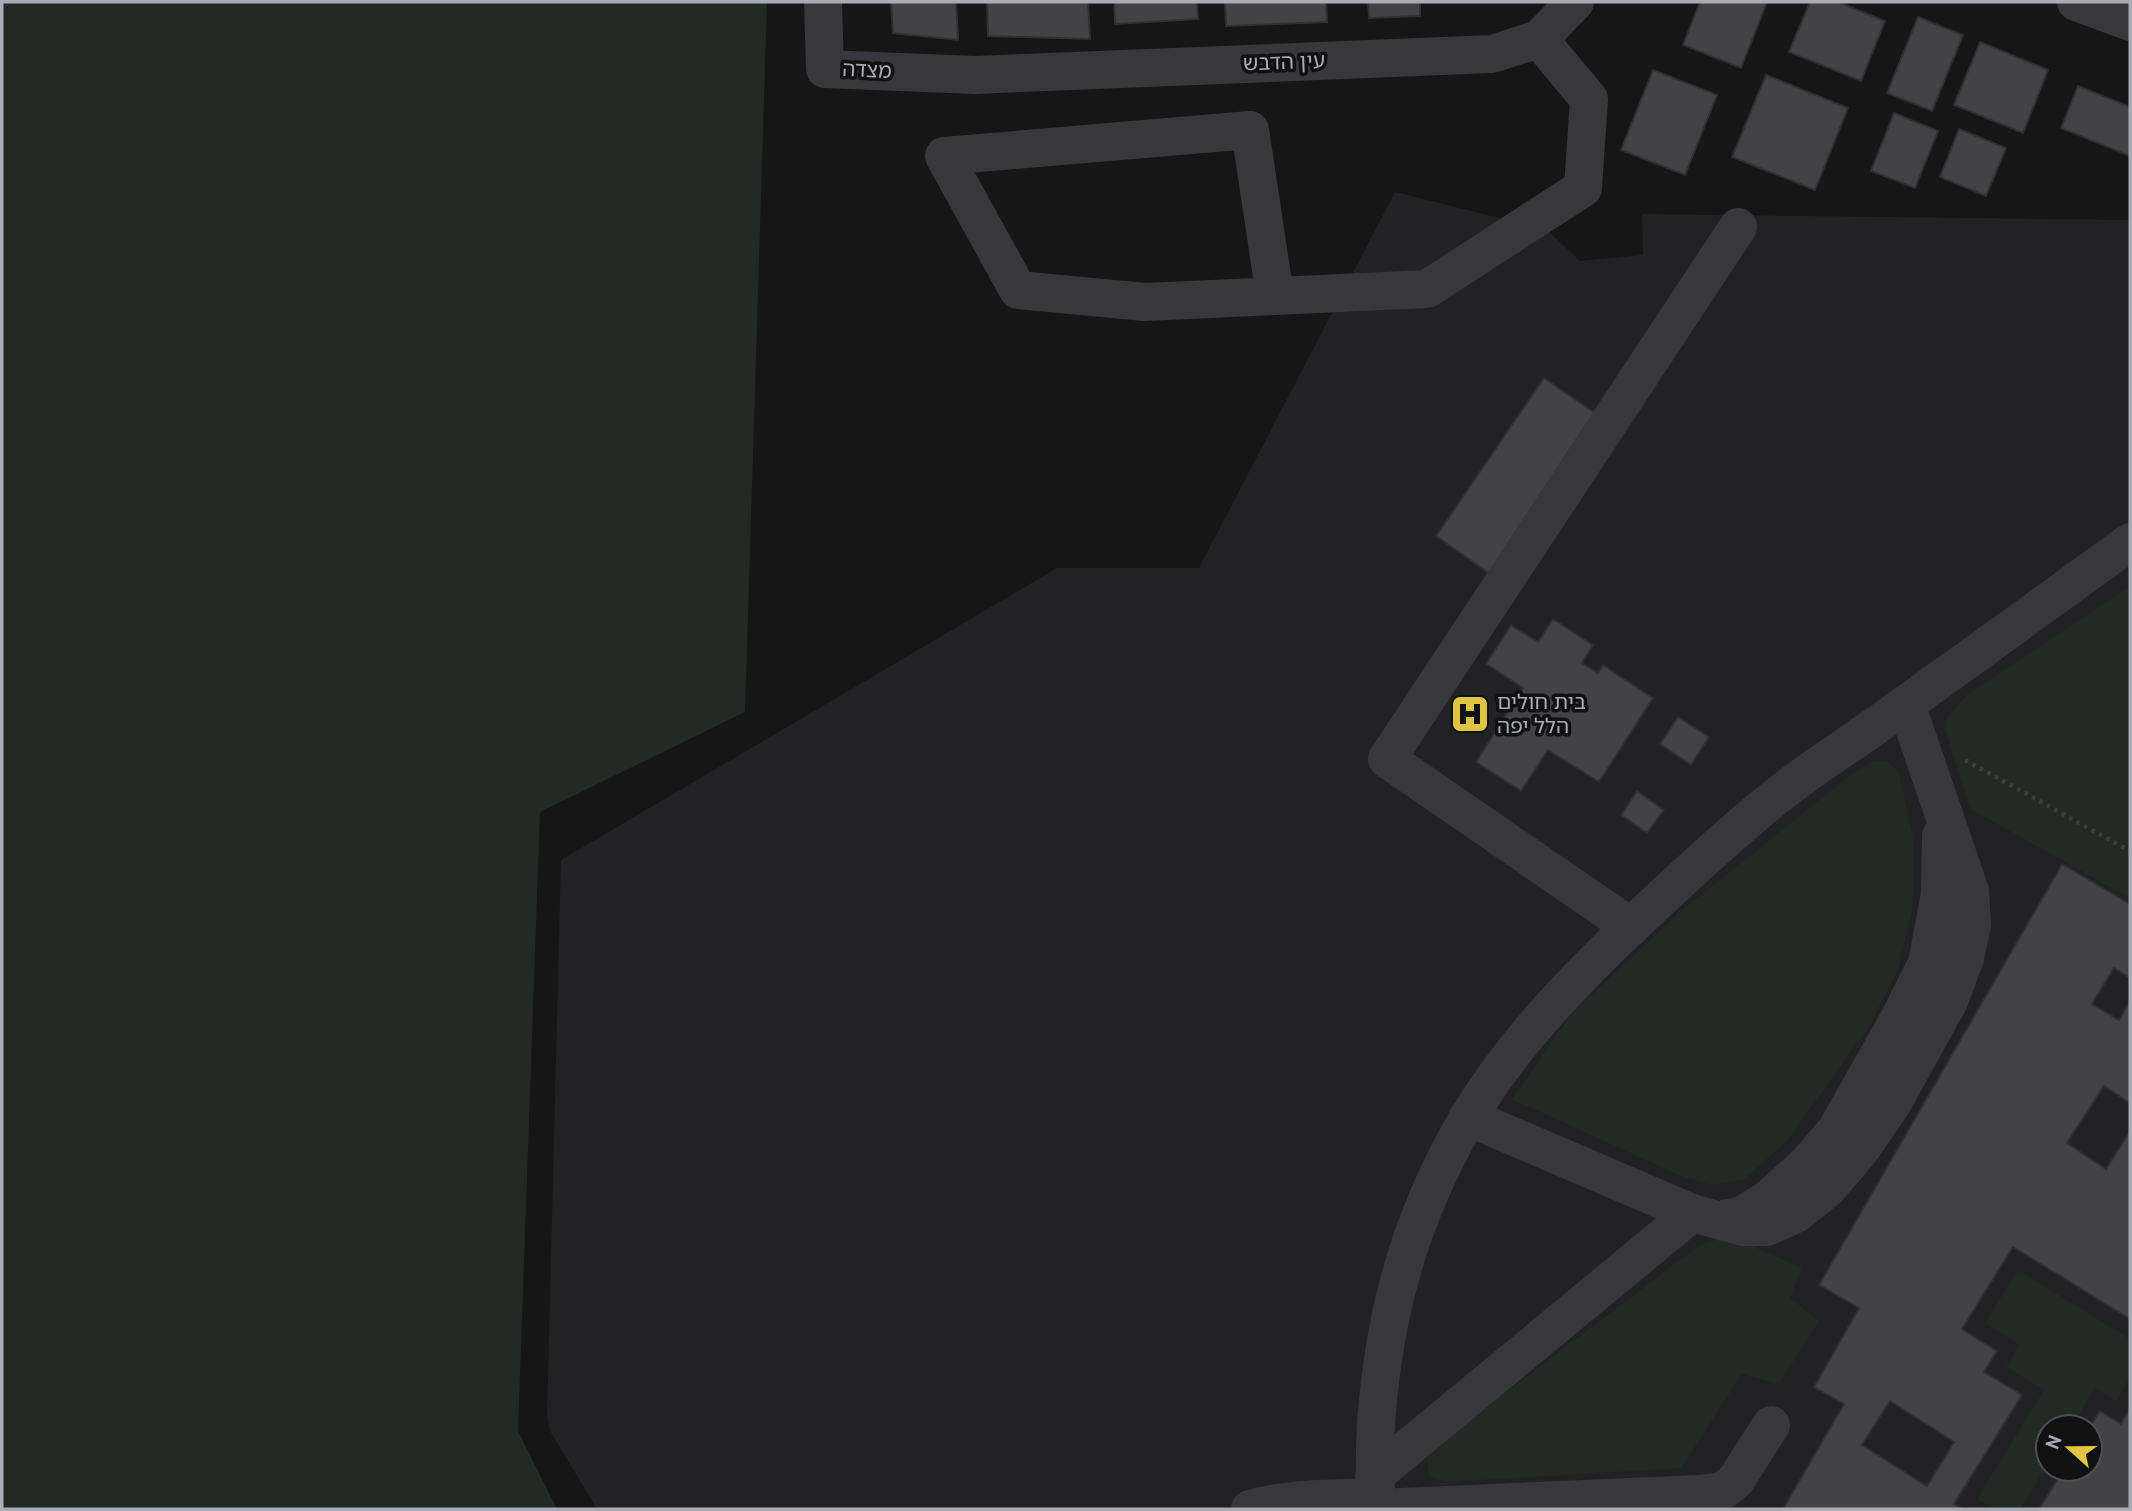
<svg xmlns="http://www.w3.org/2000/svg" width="2132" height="1511" font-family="'PT Sans','Noto Sans Hebrew',sans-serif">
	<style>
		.built { fill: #222224; fill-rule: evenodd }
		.green { fill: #222a24 }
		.building { fill: #434347; stroke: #303033; stroke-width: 2; fill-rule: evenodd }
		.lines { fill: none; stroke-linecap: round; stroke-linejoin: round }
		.path { stroke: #3d3e43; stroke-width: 4.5; stroke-dasharray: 3.5 5; stroke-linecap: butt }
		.minor { stroke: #37373c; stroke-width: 38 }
		.labels { text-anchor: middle; stroke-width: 7; stroke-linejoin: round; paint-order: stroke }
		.street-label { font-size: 21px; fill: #a9abb6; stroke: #111112 }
		.poi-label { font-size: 21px; fill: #a9abb6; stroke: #111112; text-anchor: start }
	</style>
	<rect width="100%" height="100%" fill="#161617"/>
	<path class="built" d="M 1395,192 L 1547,230 L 1580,261 L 1643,255 L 1642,214 L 2130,220 L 2130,1509 L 597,1509 L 550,1431 L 547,1416 L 561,860 L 1057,568 L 1199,568 ZM 2048,1427 L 2090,1427 L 2090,1469 L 2048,1469 Z"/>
	<g class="green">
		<path d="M 2,2 L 767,2 L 745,712 L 540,812 L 518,1431 L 557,1509 L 2,1509 Z"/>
		<path d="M 2130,586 L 2130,898 L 1970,809 L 1945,729 L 1947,717 L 1967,695 Z"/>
		<path d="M 1887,760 L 1899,773 L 1913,837 L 1913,905 L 1899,968 L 1870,1025 L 1787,1141 L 1743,1180 L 1712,1185 L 1681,1176 L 1512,1099 L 1572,1013 L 1686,907 L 1847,778 L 1872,762 Z"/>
		<path d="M 1719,1239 L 1750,1245 L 1802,1268 L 1790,1298 L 1819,1321 L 1779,1384 L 1742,1374 L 1681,1468 L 1447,1482 L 1429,1476 L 1427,1458 L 1443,1441 L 1698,1246 Z"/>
		<path d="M 2018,1270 L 2130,1339 L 2130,1378 L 2116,1401 L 2095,1388 L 2071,1427 L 2048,1427 L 2048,1464 L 2020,1509 L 1994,1509 L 1977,1499 L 2044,1390 L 2006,1367 L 2020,1345 L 1985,1323 Z"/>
	</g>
	<g class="building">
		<path d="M 891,2 L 956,2 L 958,40 L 893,33 Z"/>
		<path d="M 987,2 L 1088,2 L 1090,39 L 988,36 Z"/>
		<path d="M 1114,2 L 1197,2 L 1198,19 L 1115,24 Z"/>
		<path d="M 1225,2 L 1326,2 L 1327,22 L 1226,26 Z"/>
		<path d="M 1368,2 L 1420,2 L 1420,16 L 1369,18 Z"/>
		<path d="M 1700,2 L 1767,2 L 1741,68 L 1683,45 Z"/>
		<path d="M 1810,2 L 1838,2 L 1885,21 L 1861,81 L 1789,52 Z"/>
		<path d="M 1918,17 L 1963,35 L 1932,111 L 1887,93 Z"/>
		<path d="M 1980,42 L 2048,70 L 2023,133 L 1954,105 Z"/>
		<path d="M 1653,70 L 1717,95 L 1685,175 L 1621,150 Z"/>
		<path d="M 1766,75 L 1848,108 L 1815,190 L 1732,157 Z"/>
		<path d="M 2078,86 L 2130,107 L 2130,156 L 2061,128 Z"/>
		<path d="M 1894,113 L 1938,131 L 1915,188 L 1871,171 Z"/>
		<path d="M 1959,129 L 2006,148 L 1986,196 L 1940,177 Z"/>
		<path d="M 1544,378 L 1598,415 L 1490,574 L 1436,536 Z"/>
		<path d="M 1553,619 L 1593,645 L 1582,663 L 1598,673 L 1603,665 L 1653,698 L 1599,782 L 1548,750 L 1521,791 L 1476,762 L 1523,688 L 1486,664 L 1511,625 L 1538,642 Z"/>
		<path d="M 1678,717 L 1709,737 L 1691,765 L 1660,744 Z"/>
		<path d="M 1637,791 L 1664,810 L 1647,833 L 1621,815 Z"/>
		<path d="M 2062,864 L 2130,904 L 2130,978 L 2114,968 L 2092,1004 L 2119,1020 L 2130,1001 L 2130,1103 L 2104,1086 L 2067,1143 L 2106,1169 L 2130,1131 L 2130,1319 L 2013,1247 L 1962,1329 L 1997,1351 L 1984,1372 L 2022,1395 L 1954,1504 L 1963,1509 L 1783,1509 L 1844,1404 L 1814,1387 L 1859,1308 L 1819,1285 ZM 1890,1401 L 1954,1442 L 1927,1486 L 1862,1445 Z"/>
		<path d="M 2130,1408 L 2130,1509 L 2039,1509 L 2064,1469 L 2090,1469 L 2090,1427 L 2100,1411 L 2121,1424 Z"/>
	</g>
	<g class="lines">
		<path class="path" d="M 1965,760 L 2130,851"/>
		<g class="minor">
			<path d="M 823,2 L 825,69 L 975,75 L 1492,54 L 1539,39 L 1575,2"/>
			<path d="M 2076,2 L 2130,22"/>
			<path d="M 1275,296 L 1250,130 L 944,156 L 1018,290 L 1145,302 L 1427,289 L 1583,188 L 1589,99 L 1539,39"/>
			<path d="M 1631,927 L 1387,759 L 1738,227"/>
			<path d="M 1468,1117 L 1692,1213 L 1743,1227 L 1767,1227 L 1796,1214 L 1827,1189 L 1859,1152 L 1892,1104 L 1949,1001 L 1965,958 L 1972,925 L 1970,891 L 1906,704"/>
			<path d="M 1727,1218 L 1741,1216 L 1767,1200 L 1806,1165 L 1836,1130 L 1900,1017 L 1927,963 L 1940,894 L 1941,836"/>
			<path d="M 1374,1476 L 1692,1213"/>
			<path d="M 1378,1508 L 1699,1494 L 1723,1491 L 1736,1480 L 1771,1425"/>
			<path d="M 1250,1509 C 1290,1497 1334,1499 1376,1497"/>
			<path d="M 1378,1509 C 1372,1464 1375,1419 1381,1374 C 1392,1284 1422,1196 1468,1118 C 1510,1047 1568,987 1627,930 C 1673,887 1718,844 1767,804 C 1805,772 1848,746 1888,717 C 1969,659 2049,601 2130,542"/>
		</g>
	</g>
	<defs>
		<symbol id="hospital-square" viewBox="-11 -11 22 22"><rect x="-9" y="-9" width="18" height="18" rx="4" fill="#e0c444" stroke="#111112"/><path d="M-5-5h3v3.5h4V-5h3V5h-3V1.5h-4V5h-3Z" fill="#111"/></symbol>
	</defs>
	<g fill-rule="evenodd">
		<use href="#hospital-square" x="1448" y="692" width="44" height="44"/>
	</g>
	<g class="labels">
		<g class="street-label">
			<text transform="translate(1284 62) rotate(-2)" y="7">עין הדבש</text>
			<text transform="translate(867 70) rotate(3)" y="7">מצדה</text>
		</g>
		<g class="poi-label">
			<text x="1497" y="709">בית חולים<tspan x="1497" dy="24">הלל יפה</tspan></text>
		</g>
	</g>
	<rect width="2132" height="1511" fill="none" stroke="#a9abb6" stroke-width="7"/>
	<g transform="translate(2069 1448) rotate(291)"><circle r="33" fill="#111112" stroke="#4e4f54" stroke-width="2"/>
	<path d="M0-5L12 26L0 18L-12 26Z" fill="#e0c444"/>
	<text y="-10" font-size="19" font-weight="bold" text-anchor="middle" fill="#a9abb6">N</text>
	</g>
</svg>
